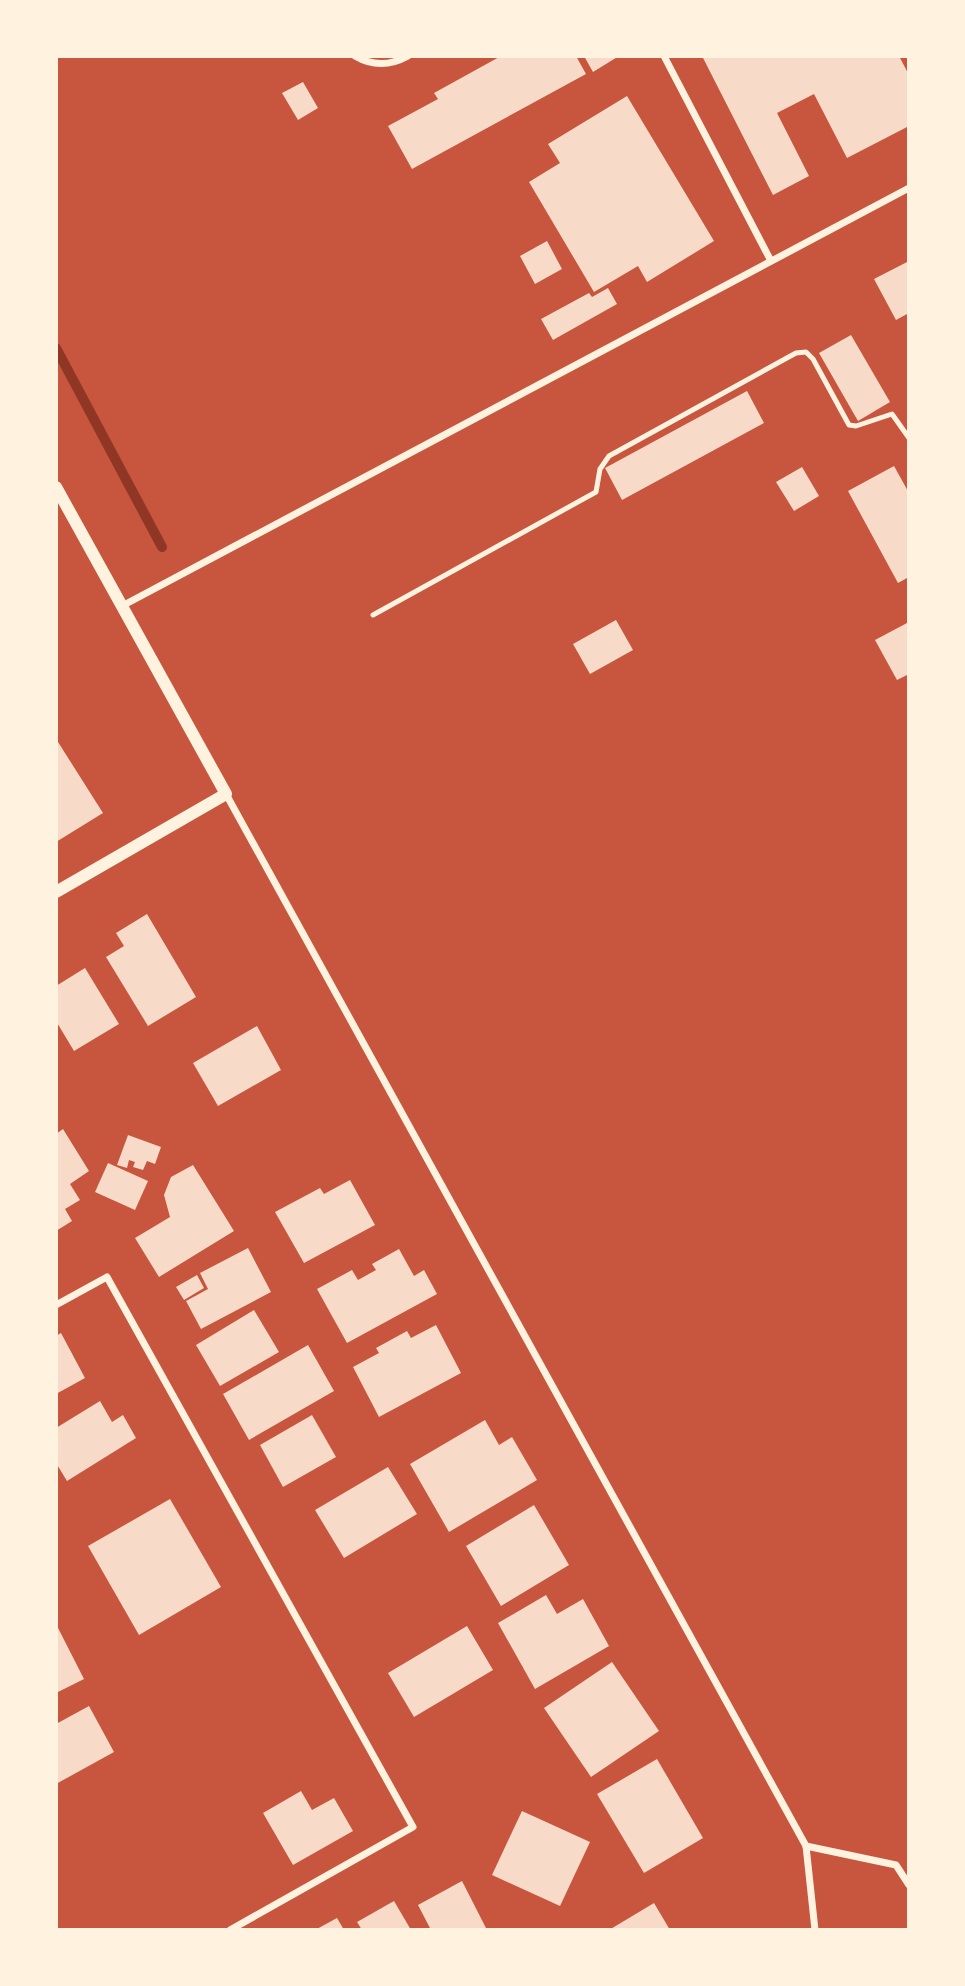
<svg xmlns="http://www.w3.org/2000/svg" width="965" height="1986" font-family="Literata,serif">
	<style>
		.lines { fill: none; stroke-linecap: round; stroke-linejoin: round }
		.stream { stroke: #8f3625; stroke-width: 10 }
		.building { fill: #f7dbc8 }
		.service { stroke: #fff3e0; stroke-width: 5 }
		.minor { stroke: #fff3e0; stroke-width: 7 }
		.tertiary { stroke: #fff3e0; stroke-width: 12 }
	</style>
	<rect width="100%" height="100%" fill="#c8553d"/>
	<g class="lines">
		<path class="stream" d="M 56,348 L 162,547"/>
	</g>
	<g class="building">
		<path d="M 501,56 L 576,56 L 586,74 L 412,169 L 388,126 L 438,99 L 434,93 Z"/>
		<path d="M 584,56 L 619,56 L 593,72 Z"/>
		<path d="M 702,56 L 899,56 L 909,75 L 909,126 L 847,158 L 814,94 L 777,113 L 809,176 L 773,195 Z"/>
		<path d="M 303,82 L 318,108 L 298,120 L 282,93 Z"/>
		<path d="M 627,96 L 714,241 L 647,282 L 638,266 L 594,292 L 529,182 L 560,163 L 548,144 Z"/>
		<path d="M 547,241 L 562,269 L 535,284 L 520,256 Z"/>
		<path d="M 909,261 L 909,313 L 896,320 L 874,279 Z"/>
		<path d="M 608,288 L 617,304 L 553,340 L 541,319 L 589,293 L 592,297 Z"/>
		<path d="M 851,335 L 890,402 L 858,421 L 819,353 Z"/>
		<path d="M 747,391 L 764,423 L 622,500 L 605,468 Z"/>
		<path d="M 894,466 L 909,493 L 909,577 L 898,583 L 848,491 Z"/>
		<path d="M 802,467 L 819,496 L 794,511 L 776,482 Z"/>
		<path d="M 616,620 L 633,650 L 590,674 L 573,644 Z"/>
		<path d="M 907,623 L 909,674 L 897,680 L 875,640 Z"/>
		<path d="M 58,742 L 103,813 L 56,842 L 56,744 Z"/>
		<path d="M 147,914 L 196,997 L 148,1026 L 106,957 L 124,946 L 116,933 Z"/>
		<path d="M 85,968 L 119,1024 L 74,1051 L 56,1021 L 56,986 Z"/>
		<path d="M 257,1026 L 281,1070 L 218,1106 L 193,1063 Z"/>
		<path d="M 63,1129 L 89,1171 L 70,1184 L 80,1200 L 65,1209 L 72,1221 L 56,1231 L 56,1134 Z"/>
		<path d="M 128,1135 L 161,1147 L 155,1164 L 147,1161 L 143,1170 L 133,1167 L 135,1162 L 129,1160 L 127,1168 L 117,1165 Z"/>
		<path d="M 108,1163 L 148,1181 L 135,1210 L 95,1192 Z"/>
		<path d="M 193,1165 L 234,1231 L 159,1277 L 135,1238 L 170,1217 L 164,1195 L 171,1177 Z"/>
		<path d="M 350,1180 L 375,1225 L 304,1263 L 275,1212 L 320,1188 L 324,1194 Z"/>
		<path d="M 248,1248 L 271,1292 L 201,1329 L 186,1301 L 208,1289 L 200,1273 Z"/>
		<path d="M 399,1249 L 414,1276 L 424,1270 L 437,1294 L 347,1343 L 317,1289 L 352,1270 L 358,1280 L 376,1270 L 372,1264 Z"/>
		<path d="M 197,1275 L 204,1288 L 184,1300 L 176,1287 Z"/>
		<path d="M 254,1310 L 279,1352 L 220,1386 L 196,1345 Z"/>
		<path d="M 436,1325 L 461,1373 L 379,1417 L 353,1367 L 379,1353 L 376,1348 L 407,1331 L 411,1338 Z"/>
		<path d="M 61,1333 L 85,1378 L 56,1394 L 56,1336 Z"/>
		<path d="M 308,1345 L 334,1391 L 249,1440 L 223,1394 Z"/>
		<path d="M 100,1401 L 112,1422 L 123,1415 L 136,1438 L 67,1481 L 56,1463 L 56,1428 Z"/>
		<path d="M 312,1415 L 336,1457 L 283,1487 L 260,1445 Z"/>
		<path d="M 485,1420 L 499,1445 L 512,1437 L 537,1480 L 449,1532 L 410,1464 Z"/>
		<path d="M 388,1467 L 417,1514 L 344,1558 L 315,1510 Z"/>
		<path d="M 170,1499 L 221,1587 L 139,1635 L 88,1546 Z"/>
		<path d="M 534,1505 L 569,1565 L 501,1606 L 466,1546 Z"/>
		<path d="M 546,1595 L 557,1614 L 583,1599 L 609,1646 L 535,1689 L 498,1623 Z"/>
		<path d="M 56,1624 L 84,1679 L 56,1693 Z"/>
		<path d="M 467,1626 L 493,1670 L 414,1717 L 388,1673 Z"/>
		<path d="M 612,1662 L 659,1731 L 591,1777 L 544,1708 Z"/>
		<path d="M 89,1706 L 114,1752 L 56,1784 L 56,1724 Z"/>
		<path d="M 657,1759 L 703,1838 L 644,1873 L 597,1794 Z"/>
		<path d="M 301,1791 L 312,1810 L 334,1798 L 353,1831 L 293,1865 L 263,1813 Z"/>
		<path d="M 522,1811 L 590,1842 L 560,1906 L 492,1875 Z"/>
		<path d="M 462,1881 L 487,1930 L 431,1930 L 418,1905 Z"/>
		<path d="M 394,1901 L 411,1930 L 362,1930 L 357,1922 Z"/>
		<path d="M 654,1903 L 670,1930 L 609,1930 Z"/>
		<path d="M 337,1918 L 344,1930 L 315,1930 Z"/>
	</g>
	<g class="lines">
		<path class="service" d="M 373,615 L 596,492 L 600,469 L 609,456 L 796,353 L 806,352 L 813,359 L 849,425 L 856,426 L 892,414 L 909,438"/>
		<g class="minor">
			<path d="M 355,56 C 372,66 390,66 408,56"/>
			<path d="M 664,56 L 771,261"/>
			<path d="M 122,606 L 909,188"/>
			<path d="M 226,794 L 806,1846 L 815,1930"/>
			<path d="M 56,1305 L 107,1277 L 413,1827 L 230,1930"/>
			<path d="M 806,1846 L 896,1865 L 909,1885"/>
		</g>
		<path class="tertiary" d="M 56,487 L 226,794 L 56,892"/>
	</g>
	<rect width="965" height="1986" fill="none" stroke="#fff3e0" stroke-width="116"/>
</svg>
